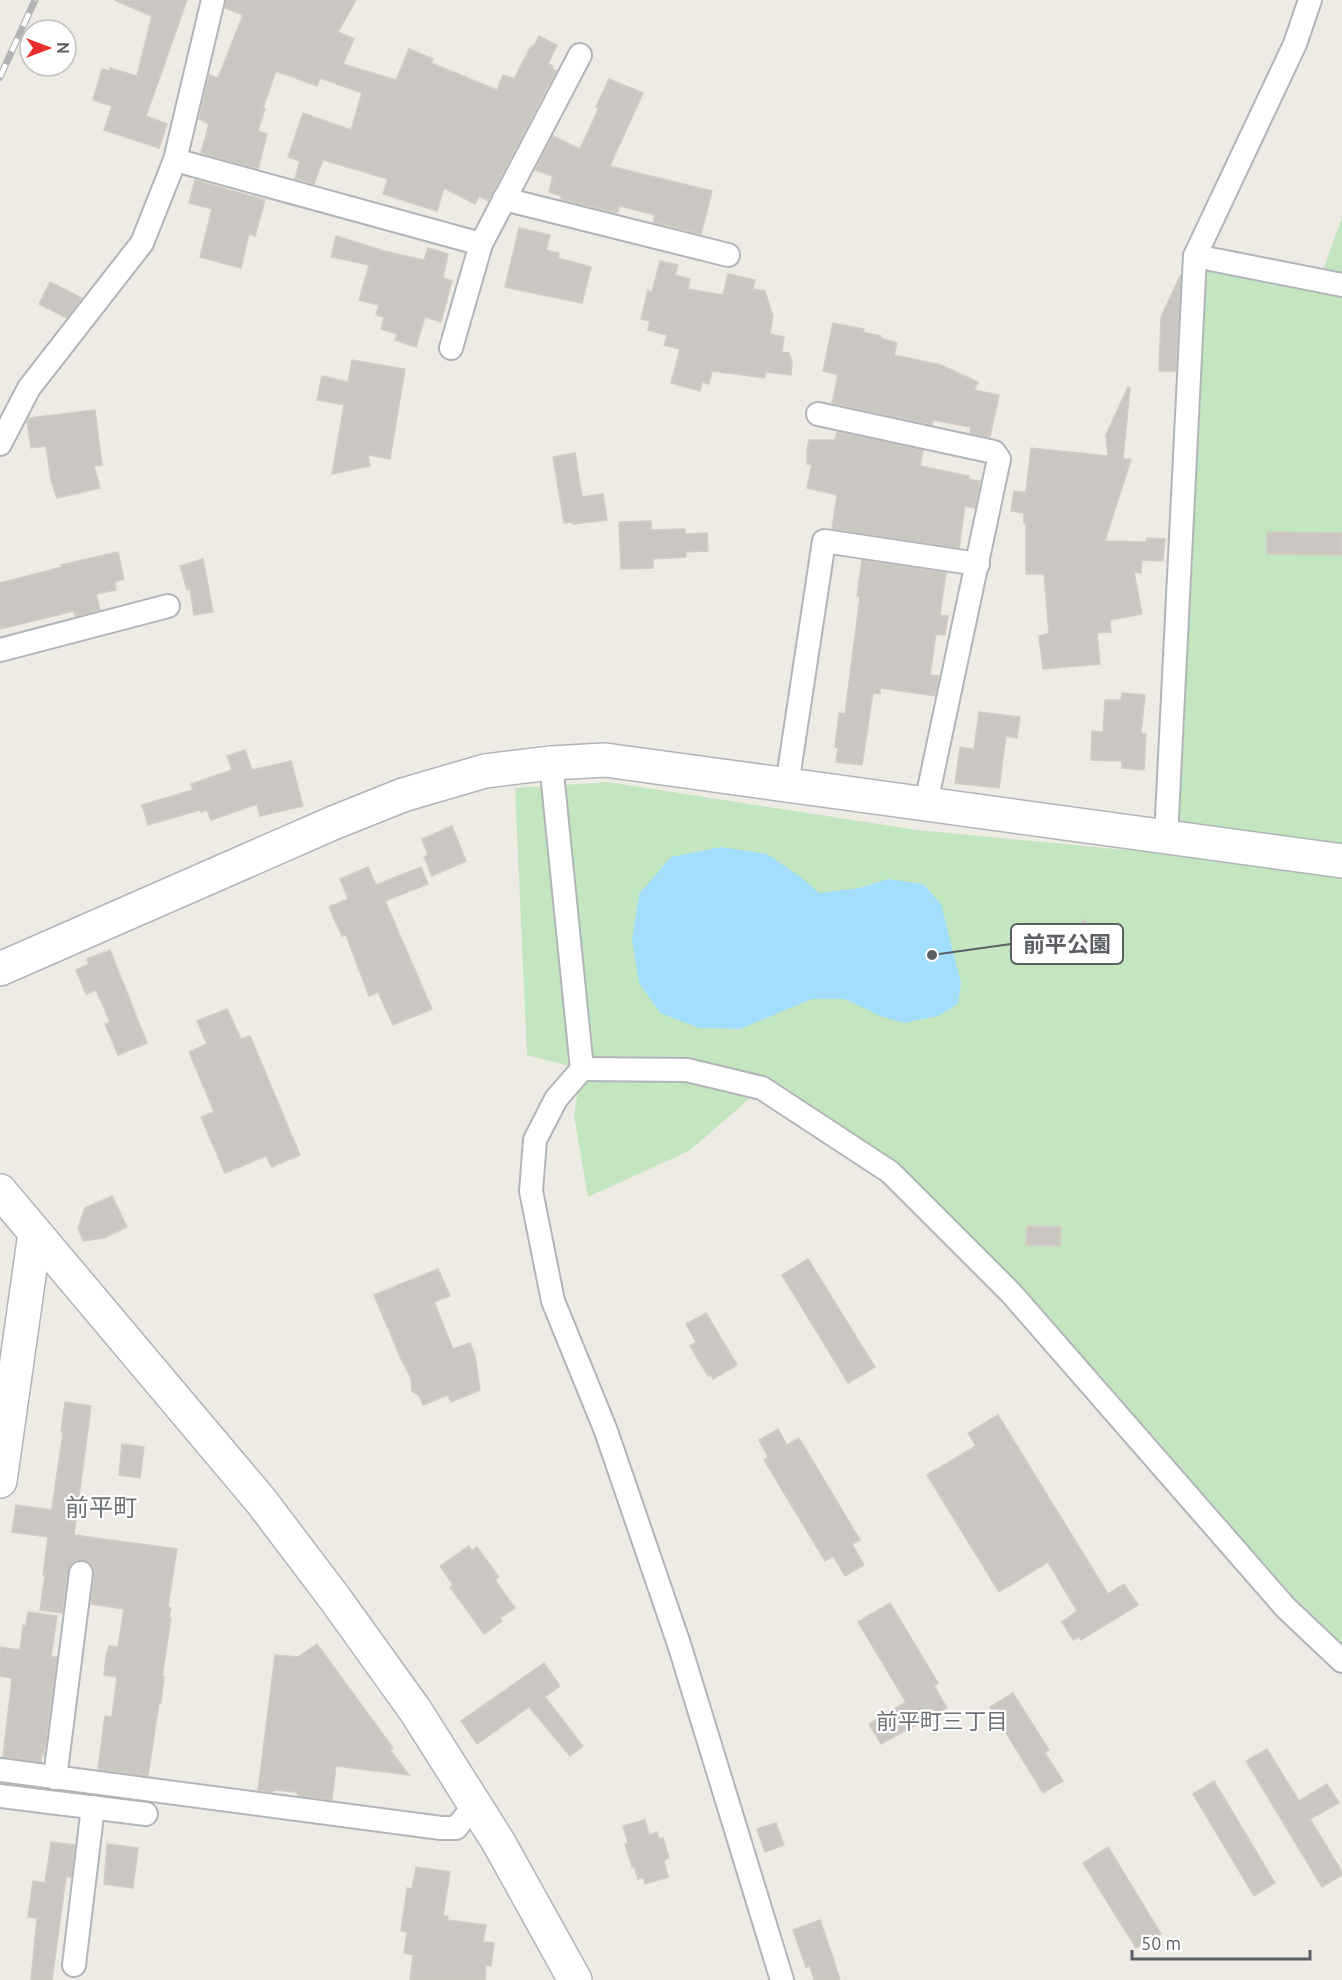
<svg xmlns="http://www.w3.org/2000/svg" width="1342" height="1980" font-family="Ubuntu,'Noto Sans JP',sans-serif">
	<style>
		.green { fill: #c3e6c0 }
		.water { fill: #a4deff }
		.building { fill: #cac6c1; stroke: #d3ccc2; stroke-width: 1.5 }
		.lines { fill: none; stroke-linecap: round; stroke-linejoin: round }
		.street-casing { stroke: #b1b5b9; stroke-width: 26 }
		.secondary-casing { stroke: #b0b4b9; stroke-width: 36 }
		.street { stroke: #fff; stroke-width: 22 }
		.secondary { stroke: #fff; stroke-width: 33 }
		.rail-casing { stroke: #b3b4b4; stroke-width: 7 }
		.rail { stroke: #fff; stroke-width: 4.5; stroke-dasharray: 14; stroke-linecap: butt }
		.labels { text-anchor: middle; stroke-width: 4.5; stroke-linejoin: round; paint-order: stroke }
		.neighbourhood-label { font-size: 22px; fill: #6d7276; stroke: #fff }
		.quarter-label { font-size: 24px; fill: #6d7276; stroke: #fff }
		.leader { fill: none; stroke: #5c6064; stroke-width: 2 }
		.callout-dot { fill: #5c6064; stroke: #fff; stroke-width: 2 }
		.callout { fill: #fff; stroke: #5c6064; stroke-width: 2 }
		.callout-label { font-size: 22px; text-anchor: middle; font-weight: bold; fill: #5c6064 }
	</style>
	<rect width="100%" height="100%" fill="#eeebe4"/>
	<g class="green">
		<path d="M 1342,217 L 1342,275 L 1323,270 Z"/>
		<path d="M 1195,256 L 1342,285 L 1342,1661 L 890,1172 L 762,1088 L 689,1151 L 588,1197 L 574,1116 L 581,1069 L 527,1055 L 515,788 L 608,782 L 917,830 L 1178,855 Z"/>
	</g>
	<path class="water" d="M 721,847 L 767,854 L 802,878 L 819,893 L 860,888 L 888,879 L 923,884 L 941,904 L 961,983 L 958,1004 L 938,1016 L 904,1023 L 880,1016 L 845,999 L 812,999 L 740,1029 L 699,1028 L 660,1013 L 639,983 L 632,939 L 639,894 L 671,857 Z"/>
	<g class="building">
		<path d="M 114,0 L 187,0 L 146,116 L 167,124 L 159,148 L 104,130 L 112,106 L 93,100 L 102,69 L 109,71 L 110,68 L 137,76 L 152,16 Z"/>
		<path d="M 226,0 L 356,0 L 338,32 L 354,39 L 343,64 L 396,80 L 409,49 L 433,59 L 431,63 L 497,90 L 503,75 L 514,79 L 531,46 L 533,47 L 539,36 L 557,45 L 548,64 L 553,66 L 552,69 L 556,71 L 488,201 L 479,196 L 475,204 L 444,188 L 437,211 L 383,194 L 388,179 L 323,160 L 314,184 L 295,179 L 300,161 L 288,157 L 303,113 L 351,130 L 362,93 L 320,78 L 317,86 L 276,71 L 263,108 L 265,109 L 258,131 L 267,134 L 258,169 L 201,153 L 209,124 L 199,119 L 209,75 L 218,78 L 243,15 L 225,8 Z"/>
		<path d="M 609,79 L 643,93 L 610,166 L 712,191 L 701,234 L 653,222 L 655,215 L 620,206 L 617,213 L 561,199 L 561,196 L 549,192 L 553,176 L 535,170 L 553,136 L 580,149 L 599,108 L 596,107 Z"/>
		<path d="M 195,180 L 265,200 L 255,236 L 249,234 L 241,268 L 200,257 L 212,209 L 189,203 Z"/>
		<path d="M 519,228 L 550,235 L 546,250 L 559,253 L 558,258 L 591,267 L 582,303 L 505,287 Z"/>
		<path d="M 336,236 L 384,251 L 424,260 L 428,248 L 448,254 L 443,278 L 452,281 L 441,322 L 425,317 L 416,347 L 395,340 L 397,334 L 381,329 L 384,317 L 376,315 L 379,305 L 359,300 L 369,265 L 331,257 Z"/>
		<path d="M 660,261 L 678,265 L 675,275 L 690,279 L 688,289 L 723,295 L 728,274 L 755,280 L 753,289 L 765,291 L 773,316 L 770,334 L 784,337 L 782,352 L 789,353 L 792,362 L 791,375 L 766,372 L 765,378 L 712,371 L 709,384 L 702,382 L 700,391 L 671,383 L 680,349 L 664,345 L 667,335 L 648,330 L 650,321 L 641,319 L 648,290 L 652,292 Z"/>
		<path d="M 1181,274 L 1176,371 L 1159,371 L 1161,317 Z"/>
		<path d="M 50,282 L 82,298 L 67,318 L 39,304 Z"/>
		<path d="M 833,323 L 864,329 L 863,332 L 881,336 L 881,338 L 897,343 L 894,355 L 941,365 L 978,382 L 974,390 L 999,395 L 990,437 L 970,433 L 971,427 L 933,420 L 932,425 L 832,403 L 838,375 L 823,371 Z"/>
		<path d="M 352,360 L 405,369 L 390,459 L 368,455 L 370,466 L 332,474 L 344,405 L 317,400 L 322,376 L 348,382 Z"/>
		<path d="M 1128,387 L 1130,388 L 1123,459 L 1131,459 L 1105,541 L 1146,542 L 1147,538 L 1165,539 L 1163,561 L 1142,560 L 1141,573 L 1134,572 L 1142,614 L 1110,620 L 1111,632 L 1097,633 L 1100,664 L 1043,669 L 1039,636 L 1049,633 L 1044,574 L 1026,574 L 1026,524 L 1024,524 L 1024,513 L 1011,511 L 1014,491 L 1026,492 L 1031,448 L 1108,456 L 1106,435 Z"/>
		<path d="M 95,410 L 102,465 L 94,466 L 100,488 L 57,498 L 51,480 L 46,446 L 31,448 L 27,421 L 29,418 Z"/>
		<path d="M 837,432 L 923,450 L 920,466 L 969,476 L 968,479 L 980,481 L 975,508 L 965,506 L 959,548 L 832,529 L 837,495 L 807,488 L 812,464 L 807,464 L 807,451 L 809,440 L 835,440 Z"/>
		<path d="M 575,453 L 582,497 L 603,494 L 607,520 L 573,524 L 573,522 L 564,523 L 553,457 Z"/>
		<path d="M 651,521 L 651,530 L 685,529 L 685,534 L 707,533 L 708,551 L 686,552 L 686,557 L 653,559 L 653,568 L 621,569 L 619,522 Z"/>
		<path d="M 1267,532 L 1342,533 L 1342,555 L 1267,554 Z"/>
		<path d="M 118,552 L 124,579 L 115,582 L 116,590 L 96,594 L 100,610 L 75,616 L 74,611 L 0,629 L 0,583 L 62,567 L 61,565 Z"/>
		<path d="M 203,559 L 213,612 L 194,615 L 190,589 L 187,590 L 180,566 Z"/>
		<path d="M 862,560 L 946,573 L 940,615 L 948,616 L 945,635 L 936,634 L 930,675 L 939,676 L 935,696 L 880,688 L 880,694 L 873,693 L 862,765 L 836,762 L 838,748 L 835,747 L 839,713 L 845,714 L 860,597 L 857,596 Z"/>
		<path d="M 1122,693 L 1145,695 L 1141,733 L 1146,734 L 1144,770 L 1122,768 L 1122,761 L 1091,760 L 1092,731 L 1103,732 L 1105,700 L 1121,700 Z"/>
		<path d="M 979,712 L 1020,717 L 1017,738 L 1006,736 L 999,788 L 955,783 L 960,747 L 974,749 Z"/>
		<path d="M 245,750 L 252,770 L 291,761 L 303,806 L 260,816 L 257,804 L 211,820 L 207,810 L 201,812 L 200,810 L 148,825 L 142,805 L 193,790 L 191,784 L 232,770 L 227,756 Z"/>
		<path d="M 452,826 L 466,861 L 432,876 L 424,857 L 428,855 L 422,839 Z"/>
		<path d="M 368,867 L 376,885 L 421,867 L 428,884 L 385,901 L 432,1009 L 393,1025 L 378,992 L 369,996 L 346,935 L 342,936 L 329,907 L 348,899 L 340,879 Z"/>
		<path d="M 1084,919 L 1098,947 L 1077,945 L 1073,936 Z"/>
		<path d="M 110,950 L 147,1043 L 118,1055 L 105,1024 L 110,1022 L 96,990 L 86,994 L 76,970 L 89,964 L 87,959 Z"/>
		<path d="M 227,1009 L 241,1039 L 250,1036 L 300,1155 L 271,1167 L 266,1156 L 225,1173 L 201,1117 L 214,1112 L 189,1052 L 207,1044 L 197,1021 Z"/>
		<path d="M 112,1196 L 127,1227 L 104,1238 L 83,1241 L 78,1228 L 85,1208 Z"/>
		<path d="M 1027,1226 L 1061,1227 L 1060,1246 L 1026,1245 Z"/>
		<path d="M 808,1259 L 875,1367 L 848,1383 L 782,1275 Z"/>
		<path d="M 438,1269 L 450,1296 L 434,1302 L 453,1349 L 470,1343 L 475,1356 L 480,1390 L 451,1402 L 448,1395 L 423,1405 L 419,1396 L 412,1391 L 411,1378 L 401,1359 L 374,1295 Z"/>
		<path d="M 706,1313 L 737,1365 L 713,1379 L 710,1374 L 708,1376 L 690,1346 L 696,1342 L 686,1324 Z"/>
		<path d="M 65,1402 L 91,1406 L 74,1535 L 177,1549 L 168,1607 L 171,1608 L 169,1618 L 171,1618 L 162,1677 L 164,1677 L 161,1703 L 159,1703 L 148,1776 L 98,1769 L 105,1716 L 112,1717 L 117,1677 L 104,1675 L 106,1656 L 109,1646 L 118,1647 L 124,1609 L 91,1604 L 94,1568 L 90,1563 L 82,1560 L 76,1560 L 71,1564 L 68,1571 L 62,1613 L 40,1610 L 45,1575 L 43,1575 L 48,1537 L 12,1532 L 16,1505 L 51,1510 L 52,1508 L 63,1432 L 61,1432 Z"/>
		<path d="M 998,1415 L 1108,1594 L 1124,1584 L 1138,1605 L 1081,1640 L 1079,1637 L 1073,1640 L 1062,1622 L 1077,1611 L 1048,1562 L 999,1592 L 927,1475 L 976,1446 L 968,1433 Z"/>
		<path d="M 778,1429 L 787,1445 L 799,1438 L 860,1540 L 852,1544 L 864,1565 L 845,1576 L 833,1556 L 825,1561 L 764,1460 L 768,1457 L 759,1440 Z"/>
		<path d="M 122,1444 L 144,1447 L 140,1478 L 119,1475 Z"/>
		<path d="M 469,1546 L 472,1551 L 477,1547 L 499,1577 L 495,1580 L 515,1608 L 500,1618 L 502,1621 L 484,1634 L 450,1587 L 453,1585 L 440,1566 Z"/>
		<path d="M 890,1603 L 938,1683 L 934,1686 L 947,1708 L 881,1744 L 869,1724 L 906,1702 L 858,1622 Z"/>
		<path d="M 28,1612 L 57,1616 L 51,1657 L 57,1657 L 44,1755 L 42,1754 L 41,1762 L 3,1757 L 12,1678 L 0,1676 L 0,1647 L 20,1650 L 23,1625 L 26,1626 Z"/>
		<path d="M 317,1644 L 393,1748 L 390,1750 L 409,1775 L 336,1766 L 332,1800 L 299,1796 L 296,1792 L 275,1790 L 271,1792 L 258,1790 L 275,1655 L 298,1657 Z"/>
		<path d="M 544,1663 L 560,1686 L 545,1697 L 583,1746 L 570,1756 L 529,1707 L 477,1744 L 461,1721 Z"/>
		<path d="M 1013,1693 L 1049,1750 L 1045,1753 L 1063,1781 L 1043,1793 L 990,1707 Z"/>
		<path d="M 1267,1749 L 1299,1801 L 1327,1784 L 1339,1803 L 1310,1819 L 1342,1872 L 1342,1875 L 1322,1887 L 1246,1761 Z"/>
		<path d="M 1214,1781 L 1275,1883 L 1254,1896 L 1193,1794 Z"/>
		<path d="M 645,1820 L 649,1835 L 657,1832 L 659,1839 L 663,1838 L 669,1858 L 664,1860 L 668,1877 L 645,1884 L 643,1877 L 638,1879 L 634,1866 L 632,1867 L 625,1844 L 628,1843 L 623,1826 Z"/>
		<path d="M 776,1823 L 784,1845 L 765,1852 L 757,1829 Z"/>
		<path d="M 51,1842 L 75,1845 L 71,1877 L 66,1877 L 52,1980 L 31,1980 L 37,1918 L 28,1917 L 33,1881 L 45,1883 Z"/>
		<path d="M 107,1844 L 138,1848 L 133,1888 L 104,1884 Z"/>
		<path d="M 1108,1847 L 1161,1934 L 1136,1948 L 1083,1863 Z"/>
		<path d="M 416,1867 L 450,1872 L 443,1916 L 448,1916 L 447,1920 L 486,1925 L 483,1942 L 494,1943 L 491,1966 L 486,1965 L 485,1980 L 410,1980 L 413,1955 L 404,1953 L 407,1932 L 401,1931 L 407,1888 L 412,1889 Z"/>
		<path d="M 820,1920 L 833,1958 L 840,1980 L 814,1980 L 810,1966 L 806,1967 L 793,1930 Z"/>
	</g>
	<g class="lines">
		<defs>
			<g id="street">
				<path d="M 175,160 L 481,244"/>
				<path d="M 504,199 L 728,255"/>
				<path d="M 1195,256 L 1342,285"/>
				<path d="M 451,348 L 481,244 L 580,55"/>
				<path d="M 818,414 L 994,452 L 999,459 L 926,803"/>
				<path d="M 0,444 L 29,388 L 142,243 L 175,160 L 213,0"/>
				<path d="M 0,650 L 168,606"/>
				<path d="M 551,763 L 582,1069 L 556,1099 L 535,1140 L 531,1191 L 553,1301 L 606,1431 L 679,1644 L 782,1980"/>
				<path d="M 787,785 L 824,541 L 978,564"/>
				<path d="M 1166,837 L 1195,256 L 1295,44 L 1310,0"/>
				<path d="M 582,1069 L 687,1070 L 762,1088 L 890,1172 L 1011,1293 L 1286,1608 L 1342,1661"/>
				<path d="M 0,1770 L 441,1828 L 456,1828 L 475,1805"/>
				<path d="M 55,1778 L 81,1573"/>
				<path d="M 0,1796 L 146,1814"/>
				<path d="M 74,1965 L 93,1807"/>
			</g>
			<g id="secondary">
				<path d="M 0,969 L 333,823 L 403,795 L 485,771 L 551,763 L 605,760 L 1342,861"/>
				<path d="M 0,1191 L 261,1501 L 336,1600 L 415,1710 L 499,1843 L 575,1980"/>
				<path d="M 0,1481 L 35,1233"/>
			</g>
		</defs>
		<use href="#street" class="street-casing"/>
		<use href="#secondary" class="secondary-casing"/>
		<use href="#street" class="street"/>
		<use href="#secondary" class="secondary"/>
		<defs>
			<path id="rail" d="M 0,77 L 35,0"/>
		</defs>
		<use href="#rail" class="rail-casing"/>
		<use href="#rail" class="rail"/>
	</g>
	<g class="labels">
		<g class="neighbourhood-label">
			<text x="942" y="1729">前平町三丁目</text>
		</g>
		<g class="quarter-label">
			<text x="101" y="1516">前平町</text>
		</g>
	</g>
	<path class="leader" d="M932 955L1011 944"/>
	<circle class="callout-dot" cx="932" cy="955" r="6"/>
	<rect class="callout" x="1011" y="924" width="112" height="40" rx="6"/>
	<g class="callout-label">
		<text x="1067" y="952">前平公園</text>
	</g>
	<g transform="translate(48 48) rotate(90)"><circle r="28" fill="#ffffff" stroke="#bebfc1" stroke-width="1.5"/>
	<path d="M0-4.5L10 22L0 15L-10 22Z" fill="#e83031"/>
	<text y="-9" font-size="16" font-weight="bold" text-anchor="middle" fill="#5c6064">N</text>
	</g>
	<path d="M1132 1950v9h178v-9" fill="none" stroke="#5c6064" stroke-width="3"/>
	<text x="1141" y="1950" font-size="18" fill="#5c6064" stroke="#ffffff" stroke-width="4.5" paint-order="stroke">50 m</text>
</svg>
